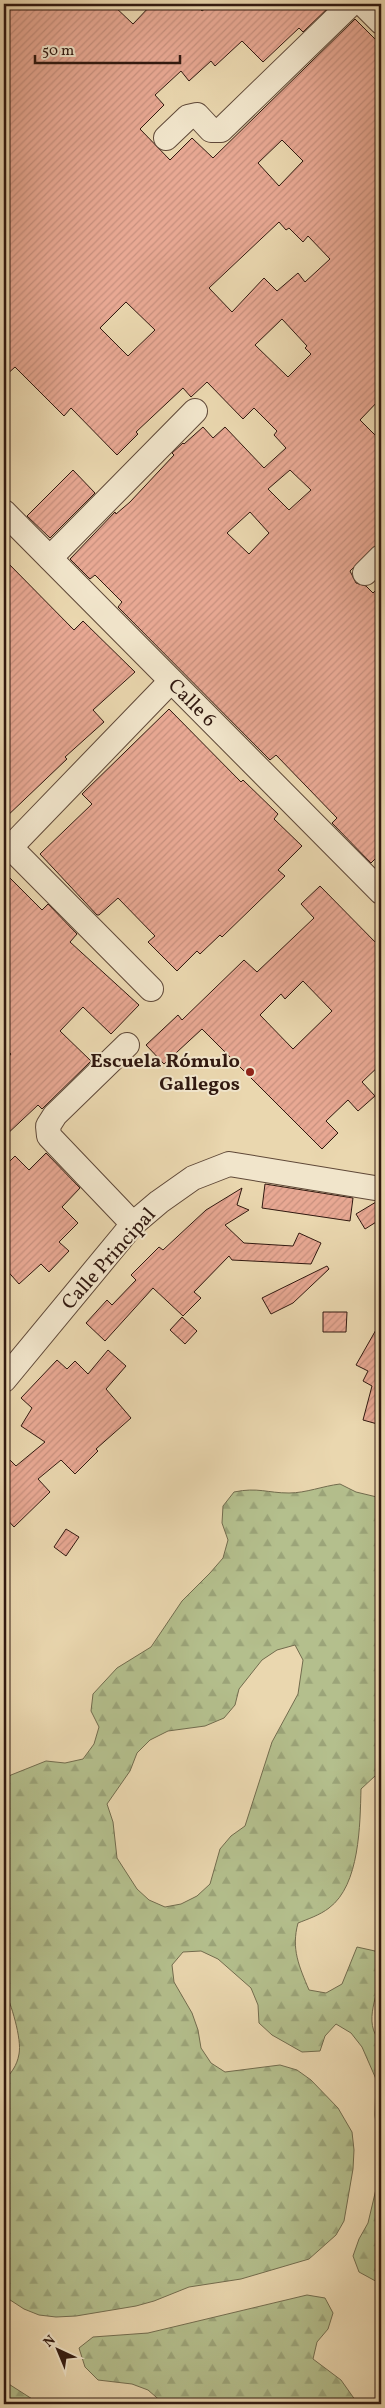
<svg xmlns="http://www.w3.org/2000/svg" width="385" height="2408" font-family="Vollkorn,serif">
	<style>
		.forest { fill: url(#forest-firs); stroke: #726c4e; fill-rule: evenodd }
		.building { fill: url(#building-hatch); stroke: #311910; fill-rule: evenodd }
		.lines { fill: none; stroke-linecap: round; stroke-linejoin: round }
		.minor-casing { stroke: #5f4838; stroke-width: 26 }
		.minor { stroke: #f1e5cb; stroke-width: 24 }
		.poi-dot { fill: #8f2418; stroke: #f1e5cb; stroke-width: 2 }
		.labels { text-anchor: middle; stroke-width: 4; stroke-linejoin: round; paint-order: stroke }
		.street-label { font-size: 20px; fill: #311910; stroke: #f1e5cb }
		.poi-label { font-size: 20px; font-weight: bold; fill: #311910; stroke: #f1e5cb; text-anchor: end }
	</style>
	<defs>
		<pattern id="forest-firs" width="22" height="20" patternUnits="userSpaceOnUse" patternTransform="scale(1.25)"><rect width="22" height="20" fill="#b4bf8d"/><path d="M5 1l3.5 6h-7zM16 11l3.5 6h-7z" fill="#9ba479"/></pattern>
		<pattern id="building-hatch" width="6" height="6" patternUnits="userSpaceOnUse" patternTransform="scale(1.25)"><rect width="6" height="6" fill="#e8a893"/><path d="M-1 1l2-2M0 6l6-6M5 7l2-2" fill="none" stroke="#c7907e"/></pattern>
	</defs>
	<rect width="100%" height="100%" fill="#ead7af"/>
	<filter id="stains"><feTurbulence type="fractalNoise" baseFrequency=".004" numOctaves="4"/><feColorMatrix values="0 0 0 0 .2 0 0 0 0 .09 0 0 0 0 .02 0 0 0 .5 -.17"/></filter>
	<radialGradient id="worn" r=".72"><stop offset=".6" stop-color="#630" stop-opacity="0"/><stop offset="1" stop-color="#630" stop-opacity=".3"/></radialGradient>
	<g class="forest">
		<path d="M 340,1484 L 356,1492 L 381,1498 L 381,1775 L 375,1776 L 361,1789 C 360,1824 360,1885 329,1908 C 320,1915 308,1919 298,1923 C 291,1949 299,1966 309,1990 L 326,1993 L 342,1984 L 357,1947 L 375,1951 C 377,1956 381,1964 381,1970 C 380,1993 361,2022 381,2042 L 381,2284 L 359,2272 L 353,2256 L 359,2239 L 368,2223 L 381,2168 L 375,2115 L 376,2079 L 362,2047 L 351,2033 L 336,2024 L 325,2036 L 320,2051 L 302,2052 L 272,2035 L 259,2023 L 258,2005 L 251,1988 L 218,1959 L 201,1951 L 183,1952 L 172,1965 L 174,1982 L 192,2013 L 198,2030 L 201,2048 L 211,2063 L 225,2072 L 280,2065 L 297,2070 L 311,2080 L 338,2108 L 352,2132 L 354,2150 L 353,2169 L 344,2221 L 336,2235 L 309,2259 L 241,2279 L 189,2287 L 154,2301 L 136,2306 L 76,2316 L 56,2317 L 39,2315 L 24,2309 L 4,2296 L 4,2081 C 11,2073 17,2066 19,2054 C 22,2039 11,2003 4,1989 L 4,1780 L 11,1775 L 46,1761 L 65,1763 L 83,1759 L 94,1744 L 99,1727 L 91,1711 L 93,1694 L 117,1668 L 151,1647 L 182,1601 L 210,1573 L 223,1558 L 228,1540 L 222,1523 L 223,1506 L 234,1492 C 258,1487 267,1493 289,1493 C 306,1493 323,1486 340,1484 ZM 295,1645 L 303,1660 L 298,1694 L 272,1742 L 245,1826 L 231,1836 L 220,1849 L 210,1884 L 197,1896 L 181,1904 L 165,1907 L 149,1900 L 137,1889 L 117,1858 L 113,1822 L 107,1804 L 130,1771 L 137,1753 L 150,1740 L 168,1731 L 205,1726 L 224,1718 L 235,1705 L 239,1689 L 262,1660 L 277,1650 Z"/>
		<path d="M 307,2295 L 325,2298 L 333,2313 L 328,2329 L 317,2342 L 313,2359 L 341,2380 L 358,2404 L 164,2404 L 148,2390 L 132,2384 L 98,2380 L 85,2367 L 79,2348 L 93,2337 L 148,2333 Z"/>
		<path d="M 4,2381 L 40,2404 L 4,2404 Z"/>
	</g>
	<g class="building">
		<path d="M 4,4 L 112,4 L 133,24 L 152,4 L 196,4 L 202,11 L 211,4 L 332,4 L 303,32 L 299,28 L 263,62 L 242,41 L 215,66 L 211,61 L 189,81 L 181,71 L 155,95 L 164,105 L 140,129 L 170,160 L 192,138 L 213,158 L 355,19 L 381,45 L 381,398 L 360,420 L 381,441 L 381,540 L 350,571 L 356,583 L 366,586 L 373,593 L 381,585 L 381,853 L 371,863 L 332,823 L 337,818 L 276,755 L 270,760 L 118,607 L 122,602 L 95,575 L 90,579 L 70,559 L 115,512 L 116,514 L 130,502 L 174,455 L 172,453 L 183,443 L 184,444 L 203,427 L 213,438 L 225,427 L 264,468 L 286,448 L 274,435 L 277,431 L 254,408 L 243,419 L 207,382 L 191,397 L 183,388 L 136,432 L 138,434 L 117,455 L 71,408 L 64,416 L 15,367 L 4,377 ZM 282,140 L 303,161 L 279,186 L 258,163 ZM 279,222 L 286,230 L 289,228 L 303,242 L 308,236 L 330,259 L 305,282 L 298,273 L 277,291 L 264,278 L 232,312 L 209,288 ZM 126,302 L 155,330 L 128,356 L 100,328 ZM 282,319 L 307,346 L 305,348 L 311,354 L 288,377 L 255,345 ZM 290,470 L 311,490 L 289,510 L 268,489 ZM 250,512 L 269,533 L 249,554 L 227,533 Z"/>
		<path d="M 73,470 L 95,493 L 50,538 L 27,516 Z"/>
		<path d="M 4,559 L 74,630 L 83,621 L 135,672 L 93,710 L 104,722 L 65,757 L 67,759 L 4,819 Z"/>
		<path d="M 169,709 L 241,782 L 243,780 L 278,814 L 274,819 L 302,846 L 278,870 L 285,876 L 222,937 L 220,935 L 200,954 L 197,951 L 177,971 L 148,942 L 155,936 L 118,898 L 99,915 L 97,915 L 40,854 L 92,804 L 82,794 Z"/>
		<path d="M 4,872 L 42,910 L 48,904 L 77,934 L 70,942 L 139,1005 L 111,1034 L 83,1007 L 60,1031 L 91,1061 L 42,1109 L 38,1105 L 4,1137 L 4,1062 L 11,1054 L 4,1048 Z"/>
		<path d="M 320,886 L 381,948 L 381,1064 L 362,1082 L 375,1096 L 358,1111 L 348,1100 L 326,1121 L 338,1133 L 322,1149 L 202,1029 L 164,1064 L 146,1045 L 178,1015 L 182,1020 L 244,960 L 257,972 L 314,918 L 301,904 ZM 303,981 L 332,1011 L 293,1049 L 260,1015 L 281,994 L 285,999 Z"/>
		<path d="M 46,1153 L 80,1188 L 62,1207 L 78,1223 L 59,1242 L 69,1251 L 49,1272 L 41,1264 L 19,1284 L 4,1267 L 4,1167 L 15,1156 L 29,1170 Z"/>
		<path d="M 265,1184 L 353,1198 L 350,1221 L 262,1208 Z"/>
		<path d="M 242,1188 L 237,1205 L 249,1210 L 225,1225 L 244,1243 L 293,1246 L 299,1233 L 321,1243 L 311,1264 L 232,1260 L 229,1256 L 194,1292 L 201,1298 L 183,1316 L 153,1288 L 105,1341 L 86,1323 L 107,1300 L 112,1305 L 136,1280 L 131,1275 L 159,1247 L 163,1250 L 206,1210 Z"/>
		<path d="M 376,1202 L 381,1202 L 381,1219 L 365,1229 L 356,1214 Z"/>
		<path d="M 327,1266 L 329,1269 L 293,1303 L 271,1314 L 262,1298 Z"/>
		<path d="M 323,1312 L 347,1312 L 346,1332 L 323,1332 Z"/>
		<path d="M 182,1317 L 197,1331 L 185,1344 L 170,1330 Z"/>
		<path d="M 381,1321 L 381,1425 L 363,1420 L 372,1386 L 363,1381 L 368,1371 L 356,1365 Z"/>
		<path d="M 108,1350 L 126,1366 L 106,1389 L 131,1418 L 96,1449 L 98,1451 L 75,1474 L 61,1460 L 38,1479 L 50,1492 L 14,1527 L 4,1516 L 4,1454 L 16,1466 L 45,1442 L 21,1426 L 32,1408 L 21,1398 L 57,1360 L 67,1369 L 75,1361 L 88,1374 Z"/>
		<path d="M 66,1529 L 79,1537 L 66,1556 L 54,1547 Z"/>
	</g>
	<g class="lines">
		<defs>
			<g id="minor">
				<path d="M 363,4 L 381,22"/>
				<path d="M 166,138 L 188,117 L 197,115 L 211,130 L 221,130 L 351,4"/>
				<path d="M 4,512 L 381,892"/>
				<path d="M 50,558 L 195,411"/>
				<path d="M 365,573 L 381,557"/>
				<path d="M 10,847 L 151,989"/>
				<path d="M 4,854 L 171,681"/>
				<path d="M 127,1045 L 55,1115 L 48,1126 L 49,1136 L 133,1224"/>
				<path d="M 4,1380 L 133,1224 L 159,1202 L 193,1178 L 229,1164 L 381,1189"/>
			</g>
		</defs>
		<use href="#minor" class="minor-casing"/>
		<use href="#minor" class="minor"/>
	</g>
	<circle class="poi-dot" cx="250" cy="1072" r="5"/>
	<g class="labels">
		<g class="street-label">
			<text transform="translate(193 702) rotate(45)" y="7">Calle 6</text>
			<text transform="translate(108 1258) rotate(-48)" y="7">Calle Principal</text>
		</g>
		<g class="poi-label">
			<text x="240" y="1067">Escuela Rómulo<tspan x="240" dy="23">Gallegos</tspan></text>
		</g>
	</g>
	<rect width="385" height="2408" fill="none" stroke="#ead7af" stroke-width="20"/>
	<rect x="5" y="5" width="375" height="2398" fill="none" stroke="#311910" stroke-width="2.5"/>
	<rect x="10" y="10" width="365" height="2388" fill="none" stroke="#311910"/>
	<g transform="translate(58 2350) rotate(316)" stroke="#f1e5cb" stroke-width="4" paint-order="stroke">
	<path d="M0-4L9 19L0 12L-9 19Z" fill="#311910"/>
	<text y="-8" font-size="14" font-weight="bold" text-anchor="middle" fill="#311910">N</text>
	</g>
	<path d="M35 55v8h145v-8" fill="none" stroke="#311910" stroke-width="2.5"/>
	<text x="42" y="55" font-size="15" fill="#311910" stroke="#f1e5cb" stroke-width="4" paint-order="stroke">50 m</text>
	<rect width="100%" height="100%" filter="url(#stains)"/>
	<rect width="100%" height="100%" fill="url(#worn)"/>
</svg>
